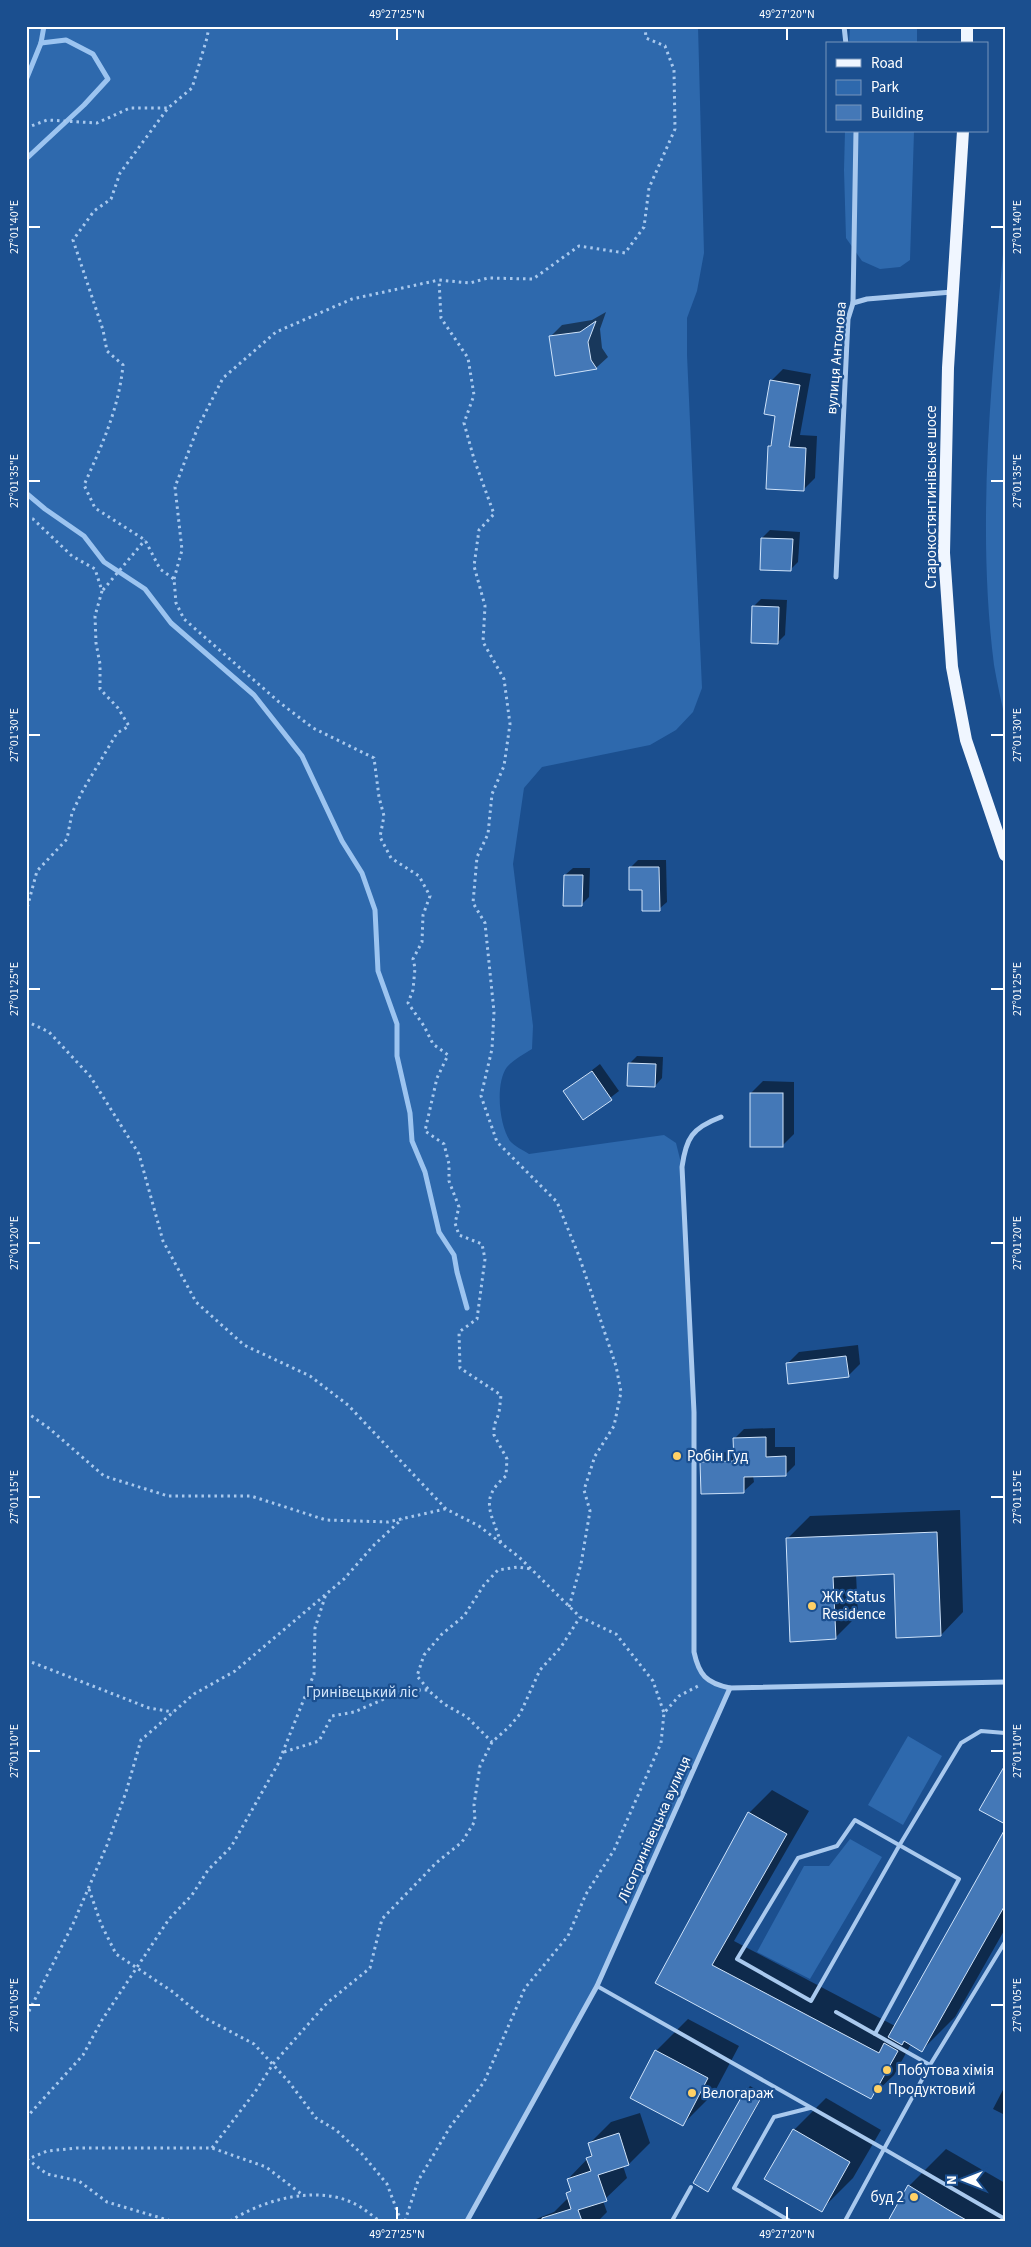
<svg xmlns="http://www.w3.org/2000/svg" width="1031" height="2247" font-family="'Source Sans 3',sans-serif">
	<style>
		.green { fill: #2e69ad }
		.shadow { fill: #0007 }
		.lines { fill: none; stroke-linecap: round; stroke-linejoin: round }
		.stream { stroke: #9cc4f0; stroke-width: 5 }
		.building { fill: #4478b7; stroke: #cfe3fa }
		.path { stroke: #a9c9ee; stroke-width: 3; stroke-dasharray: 2.5 4; stroke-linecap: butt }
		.lane { stroke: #a9c9ee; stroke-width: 4 }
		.street { stroke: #a9c9ee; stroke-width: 5 }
		.primary { stroke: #f0f6ff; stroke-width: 12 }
		.ticks { fill: none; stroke: #fff; stroke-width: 2 }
		.poi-dot { fill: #ffd166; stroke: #1b4f8f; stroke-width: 2 }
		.labels { text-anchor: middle; stroke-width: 4.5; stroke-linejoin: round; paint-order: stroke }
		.street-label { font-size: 15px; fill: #fff; stroke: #1b4f8f }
		.poi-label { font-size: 15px; fill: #fff; stroke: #1b4f8f; text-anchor: start }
		.park-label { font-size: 15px; fill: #cfe3fa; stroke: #1b4f8f }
		.neatline { fill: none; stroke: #fff; stroke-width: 2 }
		.ticks-label { font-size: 12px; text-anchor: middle; fill: #fff }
	</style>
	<rect width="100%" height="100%" fill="#1b4f8f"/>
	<g class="green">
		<path d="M 26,26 L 698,26 L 704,253 L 697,291 L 687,318 L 687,355 L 702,688 L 693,712 L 676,730 L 650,745 L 542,767 L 524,788 L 513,864 L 533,1026 L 532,1049 C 524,1054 513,1060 507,1067 C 495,1083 499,1125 510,1141 C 514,1146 523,1150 529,1154 L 664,1135 L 676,1143 L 682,1167 L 694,1412 L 694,1652 C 699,1675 706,1683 730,1688 L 597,1986 L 467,2221 L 26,2221 Z"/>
		<path d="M 850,26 L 917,26 L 917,44 L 849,44 Z"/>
		<path d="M 845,131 L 914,131 L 910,260 L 900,267 L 880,269 L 862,261 L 846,238 L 844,170 Z"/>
		<path d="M 1005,232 L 1005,718 C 1001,700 997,683 994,665 C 976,522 992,375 1005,232 Z"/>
		<path d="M 908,1736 L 942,1756 L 903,1825 L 868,1805 Z"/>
		<path d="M 850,1839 L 882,1857 L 810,1979 L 757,1952 L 804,1866 L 829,1866 Z"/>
	</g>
	<g class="shadow">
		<path d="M 606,312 L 600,329 L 602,348 L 608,357 L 596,368 L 550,337 L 562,325 L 592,320 Z"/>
		<path d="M 783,369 L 811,374 L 800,435 L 817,436 L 815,478 L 804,489 L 769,446 L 772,443 L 777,415 L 771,381 Z"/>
		<path d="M 770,530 L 800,532 L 798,562 L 790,570 L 762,538 Z"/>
		<path d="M 761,599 L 787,600 L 785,635 L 778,642 L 753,607 Z"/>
		<path d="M 638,860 L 666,860 L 667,902 L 659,909 L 643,889 L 630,868 Z"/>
		<path d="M 573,868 L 590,868 L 589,897 L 581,905 L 565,875 Z"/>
		<path d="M 637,1056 L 663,1057 L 662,1078 L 655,1086 L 629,1064 Z"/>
		<path d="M 600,1064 L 619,1091 L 584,1118 L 565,1091 Z"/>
		<path d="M 763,1081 L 794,1082 L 794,1134 L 782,1146 L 751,1093 Z"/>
		<path d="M 858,1345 L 860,1364 L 848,1376 L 787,1364 L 799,1352 Z"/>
		<path d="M 775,1428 L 775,1447 L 795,1447 L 795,1465 L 785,1475 L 753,1476 L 754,1482 L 744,1491 L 701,1463 L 711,1453 L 735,1452 L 734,1439 L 744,1429 Z"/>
		<path d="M 960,1510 L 963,1612 L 941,1635 L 895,1573 L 856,1574 L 858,1615 L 835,1638 L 787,1539 L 810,1516 Z"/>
		<path d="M 772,1790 L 809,1811 L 734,1941 L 895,2026 L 1005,1832 L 1005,1929 L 955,2017 L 922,2050 L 911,2044 L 894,2075 L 871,2097 L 657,1983 L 749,1813 Z"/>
		<path d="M 688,2019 L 739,2046 L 714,2093 L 682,2125 L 656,2051 Z"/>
		<path d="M 750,2086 L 764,2094 L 708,2191 L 747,2090 Z"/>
		<path d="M 1005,2086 L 1005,2115 L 993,2109 Z"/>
		<path d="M 826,2098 L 881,2130 L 853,2178 L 821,2210 L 794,2130 Z"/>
		<path d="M 640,2113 L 650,2143 L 629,2164 L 623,2166 L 627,2178 L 603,2201 L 607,2212 L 598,2221 L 531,2221 L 554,2212 L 568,2198 L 567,2194 L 572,2189 L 568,2179 L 593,2153 L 590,2143 L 611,2122 Z"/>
		<path d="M 946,2149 L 1005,2183 L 1005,2221 L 889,2221 L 909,2186 Z"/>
	</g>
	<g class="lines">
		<g class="stream">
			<path d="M 26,80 L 41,43 L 44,26"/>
			<path d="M 26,159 L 84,105 L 108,79 L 93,54 L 66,40 L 41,43"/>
			<path d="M 26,493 L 45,509 L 84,536 L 104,562 L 145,589 L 171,623 L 254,695 L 302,756 L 342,841 L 362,873 L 375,910 L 378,971 L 397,1024 L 397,1056 L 410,1113 L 412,1141 L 425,1172 L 439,1232 L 454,1255 L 457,1272 L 467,1308"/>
		</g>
	</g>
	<g class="building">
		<path d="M 596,321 L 588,342 L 591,360 L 597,369 L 555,376 L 549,336 L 580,332 Z"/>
		<path d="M 770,380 L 800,385 L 789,447 L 806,448 L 804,491 L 766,489 L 768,446 L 771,446 L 775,416 L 764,414 Z"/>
		<path d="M 761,538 L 793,539 L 791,571 L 760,570 Z"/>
		<path d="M 752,606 L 779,607 L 778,644 L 751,643 Z"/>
		<path d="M 629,867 L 659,867 L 660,911 L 642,911 L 642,890 L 629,890 Z"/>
		<path d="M 564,875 L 583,875 L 582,906 L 563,906 Z"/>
		<path d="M 628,1063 L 656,1064 L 655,1087 L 627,1086 Z"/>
		<path d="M 592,1071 L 612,1100 L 583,1120 L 563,1091 Z"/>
		<rect x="750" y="1093" width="33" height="54"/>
		<path d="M 846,1356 L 849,1377 L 788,1384 L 786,1363 Z"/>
		<path d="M 766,1437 L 766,1457 L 786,1456 L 786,1476 L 744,1477 L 744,1493 L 701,1494 L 700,1462 L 734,1461 L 733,1438 Z"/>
		<path d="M 937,1532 L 941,1636 L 896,1638 L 894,1574 L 833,1577 L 836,1639 L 790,1642 L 786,1538 Z"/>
		<path d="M 1005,1765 L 1005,1824 L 979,1810 Z"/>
		<path d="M 748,1812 L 787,1834 L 712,1965 L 879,2053 L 884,2043 L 898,2051 L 871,2099 L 655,1983 Z"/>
		<path d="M 1005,1829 L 1005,1905 L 922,2052 L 904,2041 L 902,2045 L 888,2037 Z"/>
		<path d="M 655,2050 L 708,2078 L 683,2126 L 630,2098 Z"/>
		<path d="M 746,2089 L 761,2098 L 708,2192 L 693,2183 Z"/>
		<path d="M 793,2129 L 850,2162 L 822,2212 L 764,2179 Z"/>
		<path d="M 619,2133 L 629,2165 L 598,2175 L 607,2201 L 578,2210 L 582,2221 L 542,2221 L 542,2218 L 571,2209 L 566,2193 L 571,2191 L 567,2179 L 591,2171 L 586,2158 L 592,2156 L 588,2143 Z"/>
		<path d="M 908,2185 L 947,2209 L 968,2221 L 888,2221 Z"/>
	</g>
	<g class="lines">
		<g class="path">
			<path d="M 209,26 L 207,38 L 192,88 L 168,108 L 120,173 L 111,199 L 94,211 L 73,240 L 103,330 L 107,351 L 123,365 C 119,408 102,445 84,485 L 95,508 L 145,540 L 160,569 L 174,579 L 176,603 L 184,619 L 279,702 L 313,728 L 374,758 L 379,797 L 384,816 L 380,837 L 391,858 L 419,876 L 430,896 L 423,915 L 422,942 L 413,959 L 415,968 L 413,990 L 408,1003 L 424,1026 L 433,1044 L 448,1055 L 437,1078 L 425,1131 L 444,1144 L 449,1164 L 449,1181 L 459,1207 L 455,1223 L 459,1235 L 482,1244 L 485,1259 L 477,1319 L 459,1332 L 460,1368 L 501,1395 L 499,1413 L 494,1426 L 494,1435 L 507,1459 L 506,1476 C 478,1499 492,1514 501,1543"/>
			<path d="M 26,128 L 47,120 L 97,123 L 130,108 L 168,108"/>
			<path d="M 26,517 L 33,519 L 72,556 L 95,569 L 102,591 L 95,616 L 96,643 L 100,664 L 100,689 L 118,708 L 129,726 L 117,733 L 83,790 L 72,813 L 67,839 L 37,871 L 26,912"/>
			<path d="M 174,579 L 182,550 L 175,487 L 198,427 L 223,378 L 276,332 L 352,299 L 439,280"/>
			<path d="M 103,590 L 145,540"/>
			<path d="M 26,1021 L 49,1032 L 90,1076 L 139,1154 L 163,1241 L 196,1302 L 244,1345 L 310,1376 L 348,1405 L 446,1509 L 479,1526 L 519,1557 L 580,1617 L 616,1634 L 653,1681 L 664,1713"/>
			<path d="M 26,1412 L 50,1429 L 104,1476 L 168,1496 L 251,1496 L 326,1520 L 388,1522 L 445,1509"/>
			<path d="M 569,1607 L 581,1564 L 590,1511 L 584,1490 L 595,1456 L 614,1426 L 621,1392 L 616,1366 L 579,1256 L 557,1202 L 497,1142 L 481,1096 L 492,1049 L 494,1012 L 485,923 L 473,903 L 477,857 L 488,834 L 492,794 L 504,766 L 510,724 L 504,679 L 483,642 L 485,606 L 474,566 L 479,530 L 494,514 L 474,459 L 464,423 L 474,395 L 468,358 L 441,318 L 439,280 L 470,283 L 488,278 L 533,279 L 579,246 L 625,253 L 644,227 L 649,188 L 675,129 L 674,70 L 665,46 L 646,38 L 645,26"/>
			<path d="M 26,1660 L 149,1708 L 173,1712"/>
			<path d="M 428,1689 L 417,1676 L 424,1655 L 442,1634 L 464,1616 L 484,1585 L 498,1570 L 518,1567 L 531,1569"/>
			<path d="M 284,1752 L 319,1741 L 332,1716 L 354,1712 L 405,1690 L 428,1690 L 444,1704 L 467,1717 L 492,1742"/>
			<path d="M 89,1889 L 101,1924 L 116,1954 L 173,1992 L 203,2017 L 254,2044 L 289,2082 L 316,2118 L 336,2130 L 362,2154 L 387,2184 L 401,2221"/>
			<path d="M 26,2017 L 73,1924 L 107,1845 L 126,1792 L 141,1740 L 194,1694 L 235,1671 L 344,1579 L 374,1545 L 402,1519"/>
			<path d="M 26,2118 L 83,2055 L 102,2020 L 169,1919 L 192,1895 L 208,1870 L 231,1847 L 278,1764 L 314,1674 L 315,1628 L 326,1594"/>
			<path d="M 212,2148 L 255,2092 L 273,2064 L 327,2003 L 370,1968 L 382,1919 L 436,1863 L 462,1842 L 475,1821 L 474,1805 L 480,1766 L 492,1742 L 509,1727 L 520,1714 L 540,1670 L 561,1647 L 580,1617"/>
			<path d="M 27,2159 L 47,2174 L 79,2181 L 107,2202 L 171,2221"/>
			<path d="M 26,2160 L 47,2151 L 77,2148 L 212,2148 L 266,2167 L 304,2196"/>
			<path d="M 230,2221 C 265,2199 319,2184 357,2205 C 365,2209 372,2216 380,2221"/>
			<path d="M 405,2221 L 418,2181 L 450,2127 L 484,2082 L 525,1988 L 568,1936 L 586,1894 L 614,1850 L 661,1743 L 664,1713 L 679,1696 L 700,1685"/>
		</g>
		<g class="lane">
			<path d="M 597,1986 L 884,2149 L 845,2221"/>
			<path d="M 836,2012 L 930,2065 L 884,2149 L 1005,2219"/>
			<path d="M 875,2034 L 959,1879 L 855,1820 L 837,1846 L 798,1858 L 737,1959 L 811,2001 L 899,1846 L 961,1743 L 981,1731 L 1005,1733"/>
			<path d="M 930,2065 L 1005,1942"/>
			<path d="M 672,2221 L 691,2187"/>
			<path d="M 790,2221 L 734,2188 L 774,2117 L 810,2108"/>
		</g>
		<g class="street">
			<path d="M 844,26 L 846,44"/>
			<path d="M 853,303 L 867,299 L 952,292"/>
			<path d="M 836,577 L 848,319 L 853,303 L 856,131"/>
			<path d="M 721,1117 C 692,1128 686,1138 682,1167 L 694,1412 L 694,1652 C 699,1675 706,1683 730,1688 L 1005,1682"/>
			<path d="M 467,2221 L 597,1986 L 730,1688"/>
		</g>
		<g class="primary">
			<path d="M 967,44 L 967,26"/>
			<path d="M 963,131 L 948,368 L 944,553 L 952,667 L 966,740 L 1005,855"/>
		</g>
	</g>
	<path class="ticks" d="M 397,28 L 397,40M 787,28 L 787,40M 28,227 L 40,227M 991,227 L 1004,227M 28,481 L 40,481M 991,481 L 1004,481M 28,735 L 40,735M 991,735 L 1004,735M 28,989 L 40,989M 991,989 L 1004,989M 28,1243 L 40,1243M 991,1243 L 1004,1243M 28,1497 L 40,1497M 991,1497 L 1004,1497M 28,1751 L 40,1751M 991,1751 L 1004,1751M 28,2005 L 40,2005M 991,2005 L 1004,2005M 397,2207 L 397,2220M 787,2207 L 787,2220"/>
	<g class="poi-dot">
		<circle cx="677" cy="1456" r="5"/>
		<circle cx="812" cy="1606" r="5"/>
		<circle cx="887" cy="2070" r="5"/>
		<circle cx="878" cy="2089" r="5"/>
		<circle cx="692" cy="2093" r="5"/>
		<circle cx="914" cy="2197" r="5"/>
	</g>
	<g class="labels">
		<g class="street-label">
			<text transform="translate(836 358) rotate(-85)" y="5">вулиця Антонова</text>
			<text transform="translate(931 497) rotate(-90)" y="5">Старокостянтинівське шосе</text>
			<text transform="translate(654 1829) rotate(-66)" y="5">Лісогринівецька вулиця</text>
		</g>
		<g class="poi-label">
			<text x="687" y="1461">Робін Гуд</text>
			<text x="822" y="1602">ЖК Status<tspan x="822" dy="17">Residence</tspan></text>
			<text x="897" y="2075">Побутова хімія</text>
			<text x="888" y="2094">Продуктовий</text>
			<text x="702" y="2098">Велогараж</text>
			<text x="904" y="2202" text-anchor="end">буд 2</text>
		</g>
		<g class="park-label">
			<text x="362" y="1697">Гринівецький ліс</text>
		</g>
	</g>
	<rect width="1031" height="2247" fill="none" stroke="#1b4f8f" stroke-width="55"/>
	<rect x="826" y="42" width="162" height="90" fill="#1b4f8f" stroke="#7695bc"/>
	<rect x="836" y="59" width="25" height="8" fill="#f0f6ff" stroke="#7695bc"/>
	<text x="871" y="68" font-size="15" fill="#ffffff">Road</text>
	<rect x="836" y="80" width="25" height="15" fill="#2e69ad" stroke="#7695bc"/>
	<text x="871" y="92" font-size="15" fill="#ffffff">Park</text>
	<rect x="836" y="105" width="25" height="15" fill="#4478b7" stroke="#7695bc"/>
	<text x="871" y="118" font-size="15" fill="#ffffff">Building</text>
	<g transform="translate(964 2180) rotate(270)" stroke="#1b4f8f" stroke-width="4" paint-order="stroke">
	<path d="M0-4L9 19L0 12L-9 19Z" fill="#ffffff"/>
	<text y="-8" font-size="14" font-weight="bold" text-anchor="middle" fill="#ffffff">N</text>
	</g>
	<rect x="28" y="28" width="976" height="2192" class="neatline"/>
	<g class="ticks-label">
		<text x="397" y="18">49°27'25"N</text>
		<text x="787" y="18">49°27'20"N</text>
		<text transform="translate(1017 227) rotate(-90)" y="4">27°01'40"E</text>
		<text transform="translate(14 227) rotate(-90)" y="4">27°01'40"E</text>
		<text transform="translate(1017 481) rotate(-90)" y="4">27°01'35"E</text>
		<text transform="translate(14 481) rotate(-90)" y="4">27°01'35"E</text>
		<text transform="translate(14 735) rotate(-90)" y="4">27°01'30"E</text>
		<text transform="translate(1017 735) rotate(-90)" y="4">27°01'30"E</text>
		<text transform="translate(1017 989) rotate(-90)" y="4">27°01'25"E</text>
		<text transform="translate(14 989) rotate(-90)" y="4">27°01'25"E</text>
		<text transform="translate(1017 1243) rotate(-90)" y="4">27°01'20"E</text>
		<text transform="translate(14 1243) rotate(-90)" y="4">27°01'20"E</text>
		<text transform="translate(14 1497) rotate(-90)" y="4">27°01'15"E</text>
		<text transform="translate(1017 1497) rotate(-90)" y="4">27°01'15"E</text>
		<text transform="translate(14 1751) rotate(-90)" y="4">27°01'10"E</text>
		<text transform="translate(1017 1751) rotate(-90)" y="4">27°01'10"E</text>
		<text transform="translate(14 2005) rotate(-90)" y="4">27°01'05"E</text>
		<text transform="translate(1017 2005) rotate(-90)" y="4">27°01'05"E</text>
		<text x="397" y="2238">49°27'25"N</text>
		<text x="787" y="2238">49°27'20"N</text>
	</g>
</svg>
